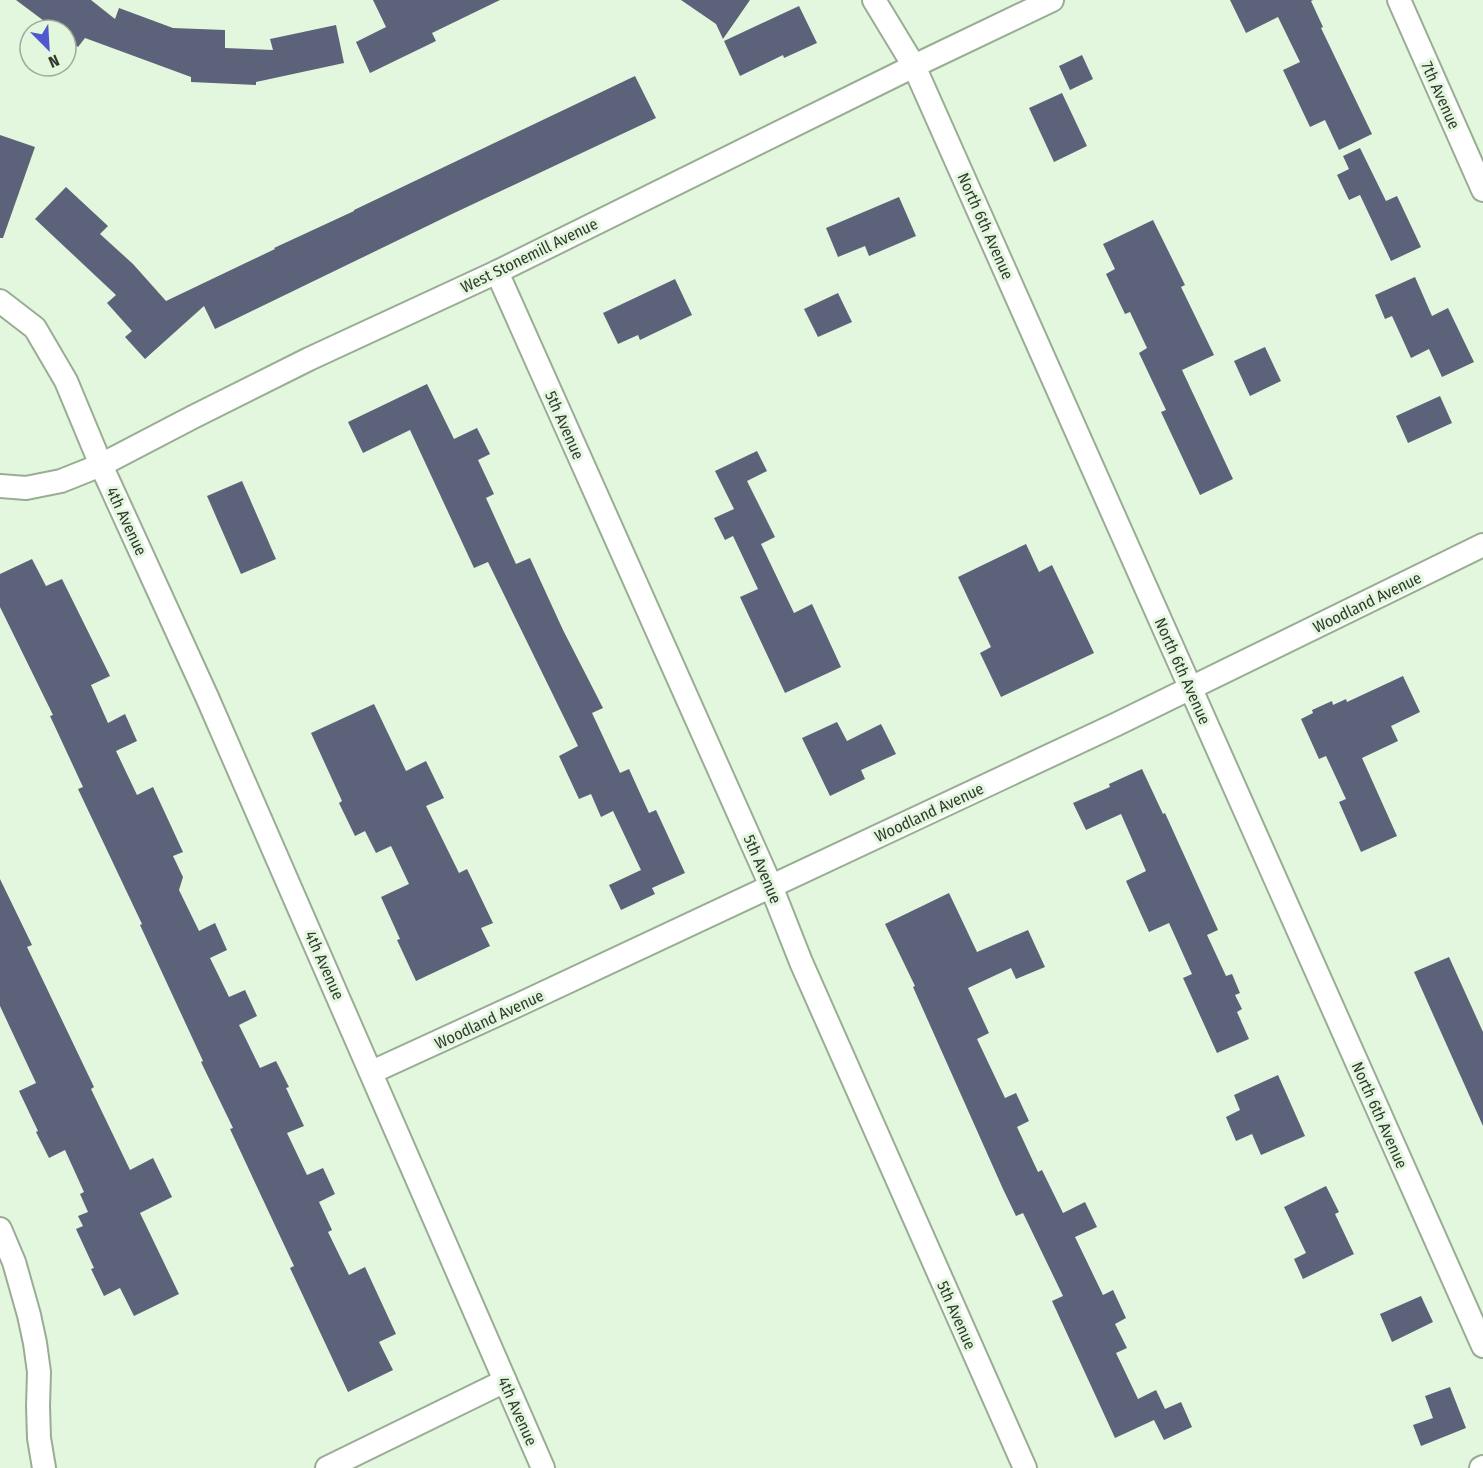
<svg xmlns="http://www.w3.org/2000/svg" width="1483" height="1468" font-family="'Fira Sans Condensed',sans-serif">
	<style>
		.building { fill: #5d627b }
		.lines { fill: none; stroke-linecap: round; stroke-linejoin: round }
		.street-casing { stroke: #99ad94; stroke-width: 26 }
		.street { stroke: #fff; stroke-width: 22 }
		.labels { text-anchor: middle; stroke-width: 6; stroke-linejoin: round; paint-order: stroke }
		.street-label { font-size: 16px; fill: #31392f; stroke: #e2f7dd }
	</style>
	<rect width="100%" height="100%" fill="#e2f7dd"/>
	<g class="building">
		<path d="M 16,0 L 91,0 L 115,19 L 119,8 L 173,28 L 225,30 L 225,48 L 273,50 L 270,39 L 336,25 L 344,63 L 256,82 L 256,85 L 191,82 L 191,77 L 85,38 L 78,47 L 66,38 L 66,30 L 56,30 Z"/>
		<path d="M 373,0 L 500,0 L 432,33 L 436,41 L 370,73 L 356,42 L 386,27 Z"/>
		<path d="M 681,0 L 750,0 L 723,39 L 716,24 Z"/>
		<path d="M 1230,0 L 1313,0 L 1311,1 L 1323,27 L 1321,28 L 1372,134 L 1339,150 L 1325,120 L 1310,127 L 1283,70 L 1300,62 L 1278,17 L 1246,33 Z"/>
		<path d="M 799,6 L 817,43 L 784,58 L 783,55 L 740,76 L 724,41 Z"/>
		<path d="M 1082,55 L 1093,79 L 1070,90 L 1059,66 Z"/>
		<path d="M 635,76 L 656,118 L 452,214 L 215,329 L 204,306 L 145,359 L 125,337 L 132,331 L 107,303 L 116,295 L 35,219 L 66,187 L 108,226 L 100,234 L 133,264 L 166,301 L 275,249 L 274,248 L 354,211 L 354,210 Z"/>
		<path d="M 1062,93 L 1087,146 L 1054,162 L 1029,108 Z"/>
		<path d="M 0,135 L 35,147 L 3,238 L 0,238 Z"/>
		<path d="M 1360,148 L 1386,201 L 1397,196 L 1421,247 L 1391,261 L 1360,195 L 1349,200 L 1337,175 L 1349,169 L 1343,156 Z"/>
		<path d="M 899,197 L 916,236 L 869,256 L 865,246 L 838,257 L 826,228 Z"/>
		<path d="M 1153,220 L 1185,285 L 1181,287 L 1214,355 L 1182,370 L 1233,479 L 1200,495 L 1161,412 L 1166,410 L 1139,353 L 1147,348 L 1130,312 L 1125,314 L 1106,274 L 1115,269 L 1103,244 Z"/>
		<path d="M 1415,277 L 1432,316 L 1448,308 L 1474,362 L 1442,377 L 1429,349 L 1411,358 L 1392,316 L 1385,319 L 1375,295 Z"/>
		<path d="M 675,279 L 692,315 L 640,340 L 638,335 L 618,344 L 603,313 Z"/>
		<path d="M 838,293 L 852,322 L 818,337 L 804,309 Z"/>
		<path d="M 1265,347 L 1281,381 L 1250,396 L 1234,361 Z"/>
		<path d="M 427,384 L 454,439 L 477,428 L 490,454 L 478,460 L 494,494 L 486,498 L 516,564 L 530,558 L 563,630 L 603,708 L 592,713 L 620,773 L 629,769 L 649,813 L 656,810 L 685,873 L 652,888 L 655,894 L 621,910 L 609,885 L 641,870 L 613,811 L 601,817 L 591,794 L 579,799 L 559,756 L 578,746 L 488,562 L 474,568 L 410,430 L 363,453 L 348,422 Z"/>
		<path d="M 1440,396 L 1452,423 L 1408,443 L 1396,416 Z"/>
		<path d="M 757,451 L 767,471 L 747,481 L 775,537 L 761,544 L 794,613 L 812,604 L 841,667 L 785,693 L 740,597 L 758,589 L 733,536 L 725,540 L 714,518 L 734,509 L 715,471 Z"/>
		<path d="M 242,481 L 276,559 L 241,574 L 207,496 Z"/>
		<path d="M 1026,544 L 1039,572 L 1052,565 L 1094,653 L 1001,697 L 980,653 L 991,647 L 958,577 Z"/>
		<path d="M 32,559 L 46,586 L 62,579 L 110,676 L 91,685 L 108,723 L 125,714 L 137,741 L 116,751 L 137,795 L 153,787 L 183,852 L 173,856 L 183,877 L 179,890 L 199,931 L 215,923 L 227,950 L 210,958 L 229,997 L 245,990 L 257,1016 L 239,1025 L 260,1068 L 276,1061 L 289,1087 L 286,1088 L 304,1126 L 287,1133 L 307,1175 L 323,1168 L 335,1194 L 319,1202 L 332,1230 L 328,1232 L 349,1275 L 365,1267 L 396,1334 L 379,1342 L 393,1370 L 348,1392 L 290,1268 L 294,1266 L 230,1129 L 233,1128 L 201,1062 L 203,1061 L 140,925 L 142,924 L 78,789 L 83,787 L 50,716 L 53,715 L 0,607 L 0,574 Z"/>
		<path d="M 1403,676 L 1420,712 L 1391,726 L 1398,741 L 1362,758 L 1397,836 L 1361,852 L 1339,802 L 1346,799 L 1326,756 L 1319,759 L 1301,719 L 1313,713 L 1312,710 L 1332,701 L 1333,705 L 1346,699 L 1347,702 Z"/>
		<path d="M 374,704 L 406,771 L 426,761 L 444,798 L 426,806 L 459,873 L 467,869 L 493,923 L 481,928 L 490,946 L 416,981 L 397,940 L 400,939 L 381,897 L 409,884 L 391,846 L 376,853 L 365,831 L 355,836 L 339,803 L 342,801 L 311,733 Z"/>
		<path d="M 837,722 L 847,741 L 881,724 L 896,754 L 861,770 L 865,779 L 830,796 L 802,738 Z"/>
		<path d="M 1142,769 L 1163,814 L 1165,813 L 1218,930 L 1207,935 L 1226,976 L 1232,974 L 1240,993 L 1235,995 L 1242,1009 L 1237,1012 L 1249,1039 L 1217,1053 L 1183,978 L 1192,974 L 1169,923 L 1149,932 L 1126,881 L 1146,871 L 1121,814 L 1086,830 L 1073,803 L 1110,787 L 1109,784 Z"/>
		<path d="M 0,879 L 32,945 L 27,947 L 94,1087 L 91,1089 L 130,1170 L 153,1158 L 172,1197 L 140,1213 L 179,1294 L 134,1316 L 120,1288 L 104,1296 L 91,1269 L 94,1268 L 76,1229 L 83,1226 L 78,1216 L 88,1212 L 80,1194 L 84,1192 L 65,1150 L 49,1158 L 36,1132 L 38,1131 L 19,1091 L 36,1083 L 0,1006 Z"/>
		<path d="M 949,893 L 977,952 L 1028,930 L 1045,967 L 1016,979 L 1011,968 L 968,988 L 989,1033 L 977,1039 L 1005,1098 L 1016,1093 L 1029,1121 L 1017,1127 L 1038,1172 L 1042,1170 L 1063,1213 L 1085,1202 L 1097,1227 L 1075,1237 L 1103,1295 L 1113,1290 L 1126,1318 L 1115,1324 L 1127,1348 L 1116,1353 L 1138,1399 L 1156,1390 L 1165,1409 L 1181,1402 L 1192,1427 L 1164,1440 L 1154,1420 L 1115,1438 L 1052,1301 L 1063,1296 L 1023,1213 L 1016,1216 L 1003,1189 L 913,987 L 915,986 L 885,924 Z"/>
		<path d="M 1449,957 L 1483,1032 L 1483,1126 L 1414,972 Z"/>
		<path d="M 1278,1075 L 1305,1136 L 1261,1155 L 1252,1134 L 1236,1141 L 1226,1117 L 1240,1110 L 1234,1095 Z"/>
		<path d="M 1326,1186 L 1339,1212 L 1335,1214 L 1354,1254 L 1303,1279 L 1294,1259 L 1306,1253 L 1284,1207 Z"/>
		<path d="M 1421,1296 L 1433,1322 L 1392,1342 L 1380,1314 Z"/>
		<path d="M 1450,1387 L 1466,1428 L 1421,1446 L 1413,1425 L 1433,1418 L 1425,1396 Z"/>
	</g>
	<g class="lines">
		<defs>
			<g id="street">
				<path d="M 874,0 L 914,66 L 1483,1346"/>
				<path d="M 1399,0 L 1483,190"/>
				<path d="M 497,272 L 771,886 L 801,962 L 1025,1468"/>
				<path d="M 0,301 L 35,328 L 66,381 L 101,465 L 207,697 L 543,1468"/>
				<path d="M 0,486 L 26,488 L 61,481 L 101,465 L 193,417 L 309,359 L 497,272 L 914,66 L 1052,0"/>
				<path d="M 372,1072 L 518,1005 L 1115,725 L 1483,545"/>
				<path d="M 0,1229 L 14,1262 L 29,1315 L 35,1343 L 39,1372 L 38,1406 L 39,1438 L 44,1468"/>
				<path d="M 327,1468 L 505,1381"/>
				<path d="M 1481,1468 L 1483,1467"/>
			</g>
		</defs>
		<use href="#street" class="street-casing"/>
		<use href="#street" class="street"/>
	</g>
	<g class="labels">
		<g class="street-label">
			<text transform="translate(1441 95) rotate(66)" y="6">7th Avenue</text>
			<text transform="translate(986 226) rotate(66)" y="6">North 6th Avenue</text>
			<text transform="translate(529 255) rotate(-26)" y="6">West Stonemill Avenue</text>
			<text transform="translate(565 425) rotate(66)" y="6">5th Avenue</text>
			<text transform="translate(127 521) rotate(65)" y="6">4th Avenue</text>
			<text transform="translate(1367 602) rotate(-26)" y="6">Woodland Avenue</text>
			<text transform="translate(1183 671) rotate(66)" y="6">North 6th Avenue</text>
			<text transform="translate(929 812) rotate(-25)" y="6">Woodland Avenue</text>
			<text transform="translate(763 869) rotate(67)" y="6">5th Avenue</text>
			<text transform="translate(325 965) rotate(66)" y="6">4th Avenue</text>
			<text transform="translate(489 1019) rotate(-25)" y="6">Woodland Avenue</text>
			<text transform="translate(1380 1115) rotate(66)" y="6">North 6th Avenue</text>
			<text transform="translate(957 1315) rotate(66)" y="6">5th Avenue</text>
			<text transform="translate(518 1411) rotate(66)" y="6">4th Avenue</text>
		</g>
	</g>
	<g transform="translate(48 48) rotate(156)"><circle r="28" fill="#e2f7dd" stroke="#9bab97" stroke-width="1.5"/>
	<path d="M0-4.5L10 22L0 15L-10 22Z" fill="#5058ce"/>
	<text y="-9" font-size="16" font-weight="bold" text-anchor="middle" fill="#31392f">N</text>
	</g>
</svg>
